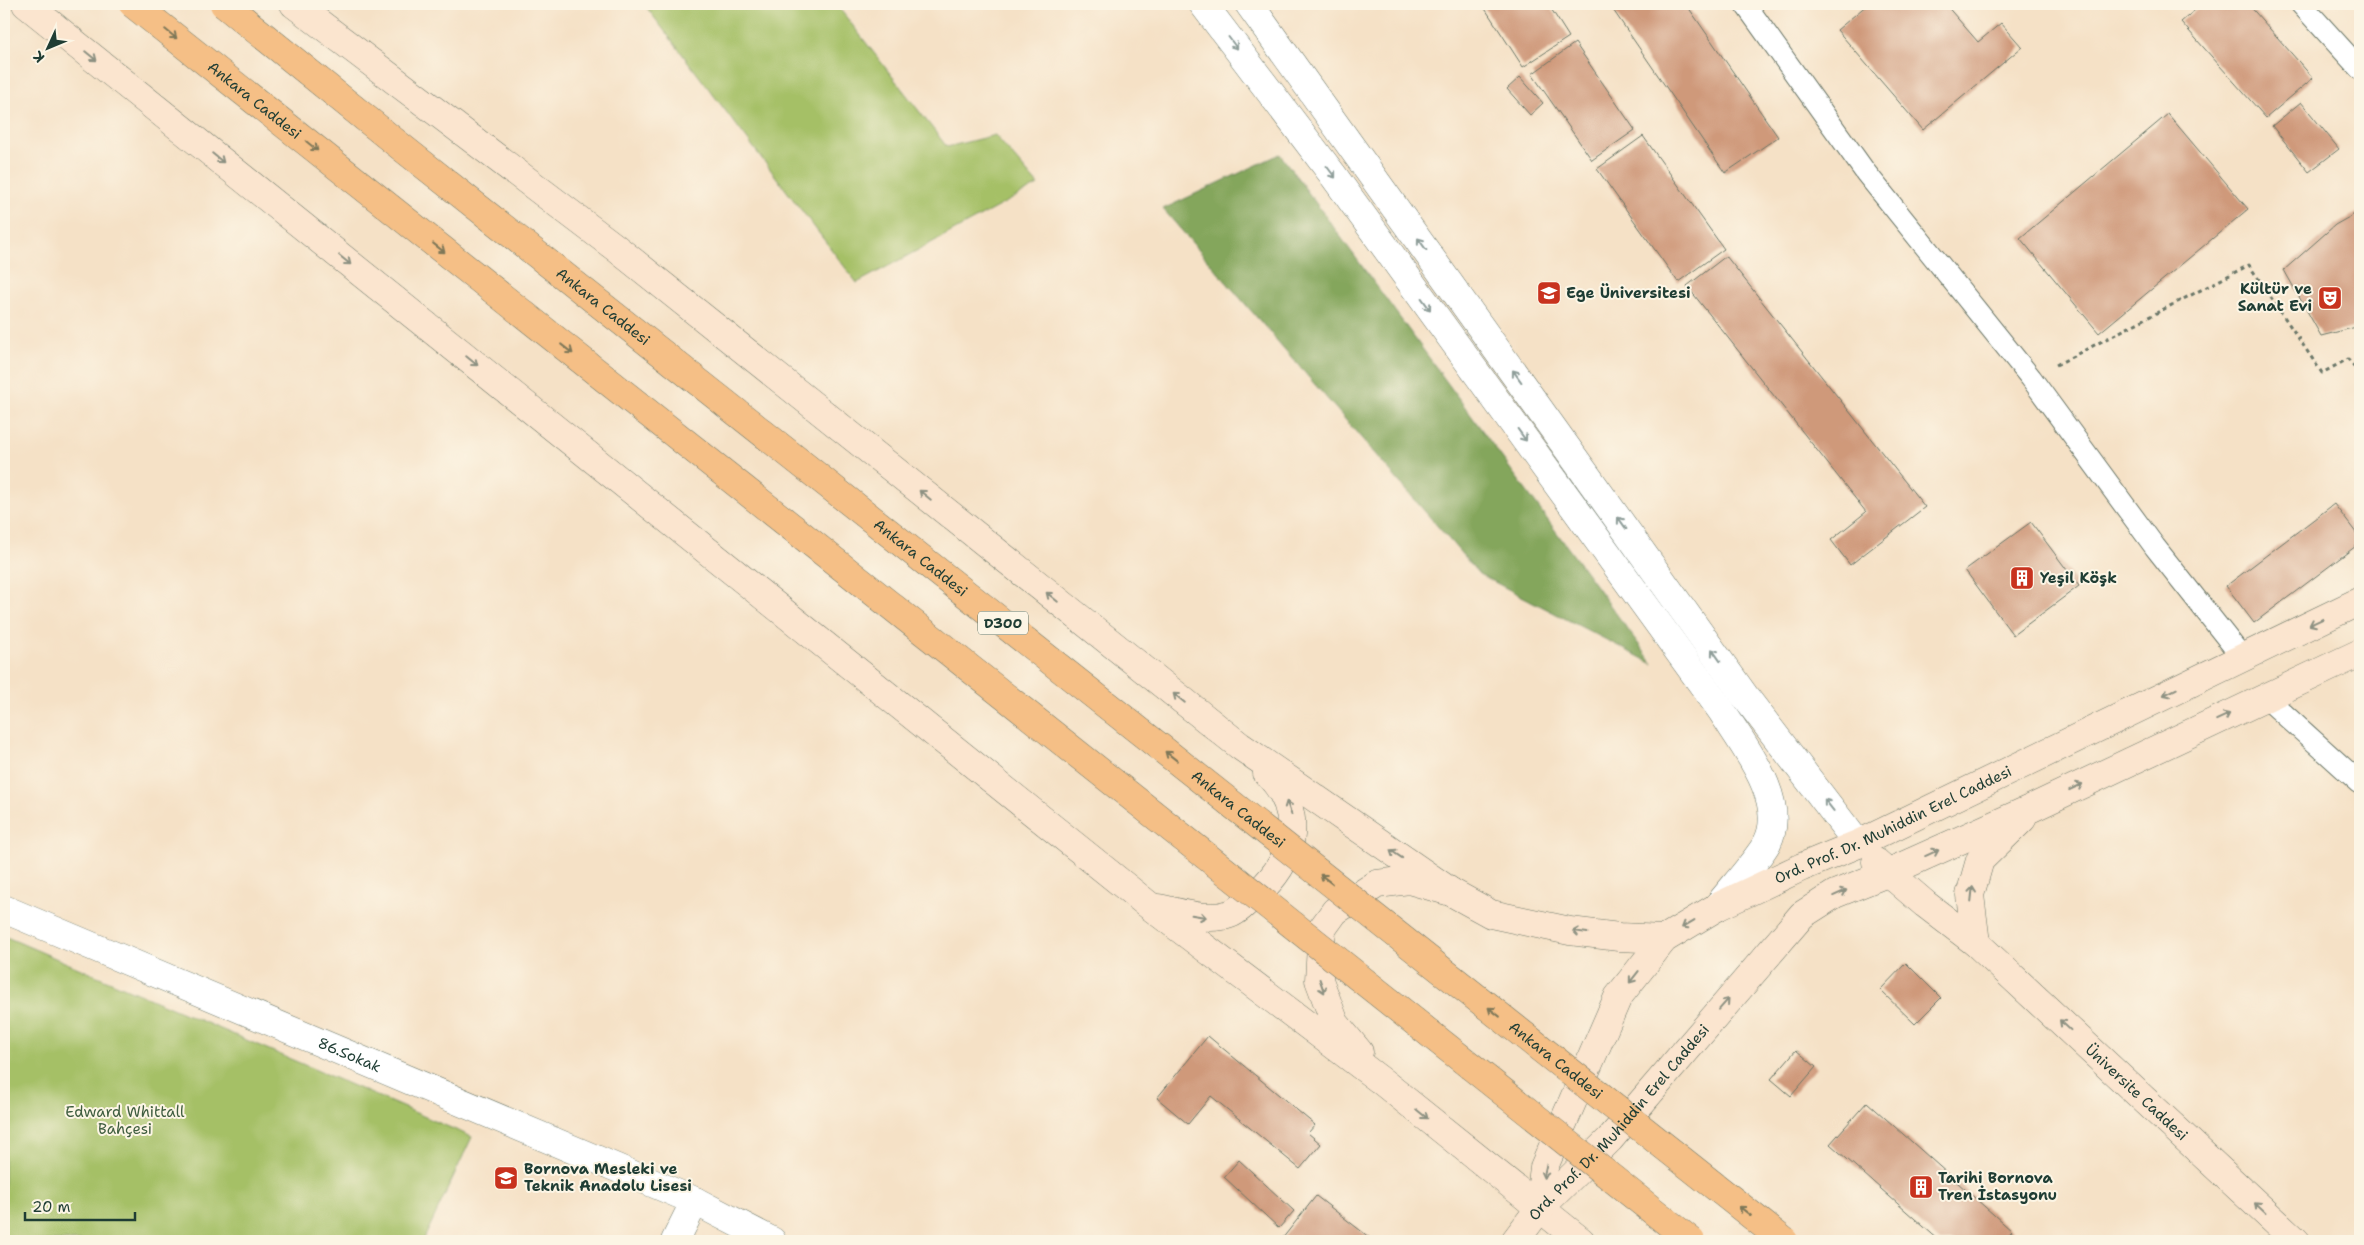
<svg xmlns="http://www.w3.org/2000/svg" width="2364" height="1245" font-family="'Shantell Sans',sans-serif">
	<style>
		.green { fill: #a5c066; stroke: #627e4d }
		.forest { fill: #84a65b; stroke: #527248 }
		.building { fill: #cf997a }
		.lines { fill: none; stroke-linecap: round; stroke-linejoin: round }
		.lane-casing { stroke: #6a7667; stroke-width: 23 }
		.street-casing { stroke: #6a7667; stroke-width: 29 }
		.secondary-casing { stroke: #6a7667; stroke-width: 29 }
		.path { stroke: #6a7667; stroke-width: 3; stroke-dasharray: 4 4; stroke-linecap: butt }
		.lane { stroke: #fff; stroke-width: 21 }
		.street { stroke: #fff; stroke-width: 28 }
		.secondary { stroke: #fbe5cf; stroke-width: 28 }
		.highway-bridge-casing { stroke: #6a7667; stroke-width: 29; stroke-linecap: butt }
		.highway-bridge { stroke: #f5bf86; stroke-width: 28 }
		.oneway { stroke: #7f7859 }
		.oneway2 { stroke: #8f9e9a }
		.oneway3 { stroke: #8d9182 }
		.labels { text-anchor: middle; stroke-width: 4; stroke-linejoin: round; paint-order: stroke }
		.shield { fill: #fcf5e5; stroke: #617469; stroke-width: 1 }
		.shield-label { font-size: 14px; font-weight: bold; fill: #1f3d34 }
		.street-label { font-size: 15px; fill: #1f3d34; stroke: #fcf5e5 }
		.poi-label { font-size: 15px; font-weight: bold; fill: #1f3d34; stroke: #fcf5e5; text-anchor: start }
		.park-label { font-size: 15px; fill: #405e40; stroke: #fcf5e5 }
	</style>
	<rect width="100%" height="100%" fill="#fcf5e5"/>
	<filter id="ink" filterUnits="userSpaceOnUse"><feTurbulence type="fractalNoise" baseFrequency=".02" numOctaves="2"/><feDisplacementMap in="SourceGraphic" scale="10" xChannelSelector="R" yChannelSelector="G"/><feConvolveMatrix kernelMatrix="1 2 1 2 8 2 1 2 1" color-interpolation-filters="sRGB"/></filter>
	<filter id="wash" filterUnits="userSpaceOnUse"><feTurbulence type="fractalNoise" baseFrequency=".0096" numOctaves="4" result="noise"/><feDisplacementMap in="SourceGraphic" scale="20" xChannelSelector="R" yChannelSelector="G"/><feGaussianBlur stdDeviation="1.12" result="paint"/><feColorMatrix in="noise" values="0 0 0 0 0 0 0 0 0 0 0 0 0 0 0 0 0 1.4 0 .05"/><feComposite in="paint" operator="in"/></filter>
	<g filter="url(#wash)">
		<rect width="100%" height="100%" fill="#f5e1c6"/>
		<g class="green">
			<path d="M 644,4 L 836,4 L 947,147 L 995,135 L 1038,185 L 857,283 Z"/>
			<path d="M 4,936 L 472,1137 L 423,1241 L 4,1241 Z"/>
		</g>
		<path class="forest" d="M 1280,154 L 1653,664 L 1479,574 L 1163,209 Z"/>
		<g id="blocks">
			<g class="building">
				<path d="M 1482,4 L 1548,4 L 1569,37 L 1523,67 Z"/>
				<path d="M 1609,4 L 1686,4 L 1778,137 L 1725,173 Z"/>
				<path d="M 1868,4 L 1945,4 L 1978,42 L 2001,23 L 2022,47 L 1923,130 L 1837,30 Z"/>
				<path d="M 2202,4 L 2248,4 L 2313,78 L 2266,118 L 2181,22 Z"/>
				<path d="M 1575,43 L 1635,130 L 1592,160 L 1532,74 Z"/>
				<path d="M 1520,77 L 1543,103 L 1530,115 L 1507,89 Z"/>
				<path d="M 2301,102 L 2339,149 L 2309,172 L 2272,126 Z"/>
				<path d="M 2168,114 L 2248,209 L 2099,333 L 2020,238 Z"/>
				<path d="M 1643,136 L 1724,249 L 1678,282 L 1597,169 Z"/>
				<path d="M 2360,211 L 2360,326 L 2321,336 L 2284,270 L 2335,225 Z"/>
				<path d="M 1726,256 L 1925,507 L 1850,565 L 1831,540 L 1866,512 L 1687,286 Z"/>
				<path d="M 2334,504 L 2360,538 L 2360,543 L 2254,623 L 2226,586 Z"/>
				<path d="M 2031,522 L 2079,586 L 2013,635 L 1965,570 Z"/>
				<path d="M 1906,963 L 1941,998 L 1915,1024 L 1880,990 Z"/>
				<path d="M 1208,1036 L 1315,1125 L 1308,1133 L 1321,1144 L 1300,1169 L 1211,1096 L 1188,1124 L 1157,1098 Z"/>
				<path d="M 1796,1050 L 1816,1067 L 1791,1096 L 1771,1079 Z"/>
				<path d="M 1867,1102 L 2012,1231 L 2003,1241 L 1940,1241 L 1830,1144 Z"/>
				<path d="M 1239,1160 L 1294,1211 L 1279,1228 L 1224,1177 Z"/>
				<path d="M 1316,1196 L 1374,1241 L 1285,1241 L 1282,1239 Z"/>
			</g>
		</g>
	</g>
	<g filter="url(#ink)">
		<use href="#blocks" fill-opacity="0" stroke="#6a7667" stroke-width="1"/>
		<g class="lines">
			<defs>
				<g id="lane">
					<path d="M 1745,4 L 1866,173 L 2031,378 L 2155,547 L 2242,657"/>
					<path d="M 2301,4 L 2360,69"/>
					<path d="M 2265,697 L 2360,783"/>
				</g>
				<g id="street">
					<path d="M 1203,4 L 1333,175 L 1721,710 C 1742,744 1789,801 1767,843 C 1756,862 1731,889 1717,907"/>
					<path d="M 1249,4 L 1744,695 L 1858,844"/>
					<path id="s1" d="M 4,909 L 695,1201"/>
					<path d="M 675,1241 L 695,1201 L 772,1241"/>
				</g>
				<g id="secondary">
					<path d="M 26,4 L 1151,907 L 1384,1083 L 1581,1241"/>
					<path d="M 294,4 L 616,248 L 1240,746 L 1451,892"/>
					<path id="s2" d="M 1876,862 L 1925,904 L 1976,943 L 2296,1241"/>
					<path d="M 1158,908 C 1180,912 1207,922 1230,914 C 1237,912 1245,903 1251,898 C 1294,865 1308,814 1267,773"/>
					<path d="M 1976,943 L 1970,895 L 1980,860 L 2022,819"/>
					<path d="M 1359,1052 L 1335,1023 L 1319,980 L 1322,929 L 1335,911 L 1377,884 L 1409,880 L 1451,892 L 1491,914 L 1570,931 L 1619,937 L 1664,939"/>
					<path id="s3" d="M 1539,1209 L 1544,1167 L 1618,997 L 1664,939 L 1717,907 L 1802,867 L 1858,844 L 2360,601"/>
					<path id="s4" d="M 1515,1241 L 1539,1209 L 1610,1139 L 1802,915 L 1835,894 L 1887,873 L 2032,808 L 2360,653"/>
				</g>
			</defs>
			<use href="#lane" class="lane-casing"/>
			<use href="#street" class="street-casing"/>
			<use href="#secondary" class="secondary-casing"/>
			<path class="path" d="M 2056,365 L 2249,265 L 2322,373 L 2348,359 L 2360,373"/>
			<use href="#lane" class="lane"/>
			<use href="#street" class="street"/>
			<use href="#secondary" class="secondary"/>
			<defs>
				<g id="highway-bridge">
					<path id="s5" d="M 133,4 L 1691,1241"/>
					<path id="s6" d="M 224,4 L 395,142 L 1784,1241"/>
				</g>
			</defs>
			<use href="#highway-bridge" class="highway-bridge-casing"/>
			<use href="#highway-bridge" class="highway-bridge"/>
		</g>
		<defs><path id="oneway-shaft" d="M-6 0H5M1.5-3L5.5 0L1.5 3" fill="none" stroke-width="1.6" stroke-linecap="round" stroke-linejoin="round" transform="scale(1.25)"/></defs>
		<g class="oneway">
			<use href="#oneway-shaft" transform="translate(171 34) rotate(39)"/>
			<use href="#oneway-shaft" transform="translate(312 146) rotate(39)"/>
			<use href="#oneway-shaft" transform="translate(439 248) rotate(38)"/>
			<use href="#oneway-shaft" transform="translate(567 349) rotate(38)"/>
			<use href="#oneway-shaft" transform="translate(1171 756) rotate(-142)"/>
			<use href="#oneway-shaft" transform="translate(1326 879) rotate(-142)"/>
			<use href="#oneway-shaft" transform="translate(1494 1012) rotate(-142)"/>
			<use href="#oneway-shaft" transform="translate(1745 1211) rotate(-142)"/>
		</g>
		<g class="oneway2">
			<use href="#oneway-shaft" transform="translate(1233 43) rotate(53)"/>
			<use href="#oneway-shaft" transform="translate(1331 172) rotate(53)"/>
			<use href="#oneway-shaft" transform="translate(1422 244) rotate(-126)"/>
			<use href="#oneway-shaft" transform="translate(1426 304) rotate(54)"/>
			<use href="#oneway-shaft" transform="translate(1517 376) rotate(-126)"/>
			<use href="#oneway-shaft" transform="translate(1522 435) rotate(54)"/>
			<use href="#oneway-shaft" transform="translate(1622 523) rotate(-126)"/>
			<use href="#oneway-shaft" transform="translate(1716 655) rotate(-125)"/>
			<use href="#oneway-shaft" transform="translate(1829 805) rotate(-128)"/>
		</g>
		<g class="oneway3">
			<use href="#oneway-shaft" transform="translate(91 56) rotate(39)"/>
			<use href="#oneway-shaft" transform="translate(218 158) rotate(39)"/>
			<use href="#oneway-shaft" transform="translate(345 260) rotate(39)"/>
			<use href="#oneway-shaft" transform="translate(472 361) rotate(39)"/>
			<use href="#oneway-shaft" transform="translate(925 495) rotate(-141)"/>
			<use href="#oneway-shaft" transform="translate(1052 597) rotate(-141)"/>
			<use href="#oneway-shaft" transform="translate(2316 622) rotate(155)"/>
			<use href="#oneway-shaft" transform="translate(2170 692) rotate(154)"/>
			<use href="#oneway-shaft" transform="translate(1179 698) rotate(-141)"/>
			<use href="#oneway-shaft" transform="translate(2223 717) rotate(-25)"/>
			<use href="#oneway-shaft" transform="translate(2076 787) rotate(-25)"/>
			<use href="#oneway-shaft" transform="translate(1289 808) rotate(-110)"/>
			<use href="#oneway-shaft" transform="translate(1932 853) rotate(-24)"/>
			<use href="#oneway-shaft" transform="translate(1396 854) rotate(-146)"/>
			<use href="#oneway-shaft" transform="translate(1840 893) rotate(-24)"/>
			<use href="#oneway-shaft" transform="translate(1972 894) rotate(-84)"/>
			<use href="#oneway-shaft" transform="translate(1199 916) rotate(9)"/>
			<use href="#oneway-shaft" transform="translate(1688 924) rotate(149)"/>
			<use href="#oneway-shaft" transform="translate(1580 932) rotate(-172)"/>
			<use href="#oneway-shaft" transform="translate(1634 977) rotate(128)"/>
			<use href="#oneway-shaft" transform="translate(1322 986) rotate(71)"/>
			<use href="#oneway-shaft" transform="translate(1724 1004) rotate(-49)"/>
			<use href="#oneway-shaft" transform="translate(2065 1025) rotate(-137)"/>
			<use href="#oneway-shaft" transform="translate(1422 1114) rotate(39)"/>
			<use href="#oneway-shaft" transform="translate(1545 1171) rotate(102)"/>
			<use href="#oneway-shaft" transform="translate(2260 1208) rotate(-137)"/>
		</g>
	</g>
	<defs>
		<symbol id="university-square" viewBox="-11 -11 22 22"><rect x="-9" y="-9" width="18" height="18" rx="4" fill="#c8321e" stroke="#fcf5e5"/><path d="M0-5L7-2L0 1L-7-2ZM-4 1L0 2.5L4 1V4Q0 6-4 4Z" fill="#fff"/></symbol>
		<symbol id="theatre-square" viewBox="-11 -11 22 22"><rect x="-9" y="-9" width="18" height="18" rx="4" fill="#c8321e" stroke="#fcf5e5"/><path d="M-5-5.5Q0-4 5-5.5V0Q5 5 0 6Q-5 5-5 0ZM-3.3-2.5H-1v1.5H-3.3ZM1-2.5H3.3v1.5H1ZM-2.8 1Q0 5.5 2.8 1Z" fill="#fff"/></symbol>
		<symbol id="building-square" viewBox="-11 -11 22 22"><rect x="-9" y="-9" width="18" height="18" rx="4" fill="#c8321e" stroke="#fcf5e5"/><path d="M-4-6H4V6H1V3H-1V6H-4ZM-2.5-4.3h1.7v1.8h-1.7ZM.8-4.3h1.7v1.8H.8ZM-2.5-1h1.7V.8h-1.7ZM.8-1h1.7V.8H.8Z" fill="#fff"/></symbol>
		<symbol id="school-square" viewBox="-11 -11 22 22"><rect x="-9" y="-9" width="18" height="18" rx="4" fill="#c8321e" stroke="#fcf5e5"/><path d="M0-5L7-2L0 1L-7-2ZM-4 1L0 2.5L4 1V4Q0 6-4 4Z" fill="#fff"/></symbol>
	</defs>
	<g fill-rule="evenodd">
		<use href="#university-square" x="1535" y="279" width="28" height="28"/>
		<use href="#theatre-square" x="2316" y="284" width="28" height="28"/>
		<use href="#building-square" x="2008" y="564" width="28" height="28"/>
		<use href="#school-square" x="492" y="1164" width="28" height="28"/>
		<use href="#building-square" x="1907" y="1173" width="28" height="28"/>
	</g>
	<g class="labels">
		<rect class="shield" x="978" y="611.5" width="50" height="23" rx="4"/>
		<g class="shield-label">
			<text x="1003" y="628">D300</text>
		</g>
		<g class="street-label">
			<text dy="5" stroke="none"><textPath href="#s5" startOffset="155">Ankara Caddesi</textPath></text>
			<text dy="5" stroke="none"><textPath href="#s6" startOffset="485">Ankara Caddesi</textPath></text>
			<text dy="5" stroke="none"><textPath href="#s6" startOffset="890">Ankara Caddesi</textPath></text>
			<text dy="5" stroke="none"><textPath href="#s6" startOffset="1295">Ankara Caddesi</textPath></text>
			<text dy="5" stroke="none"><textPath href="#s3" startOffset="558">Ord. Prof. Dr. Muhiddin Erel Caddesi</textPath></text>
			<text dy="5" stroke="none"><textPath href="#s1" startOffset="375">86.Sokak</textPath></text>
			<text dy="5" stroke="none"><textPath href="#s6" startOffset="1700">Ankara Caddesi</textPath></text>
			<text dy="5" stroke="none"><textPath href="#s2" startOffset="348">Üniversite Caddesi</textPath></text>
			<text dy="5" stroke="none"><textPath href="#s4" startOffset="158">Ord. Prof. Dr. Muhiddin Erel Caddesi</textPath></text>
		</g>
		<g class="poi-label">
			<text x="2312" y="294" text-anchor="end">Kültür ve<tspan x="2312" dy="17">Sanat Evi</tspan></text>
			<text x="1566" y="298">Ege Üniversitesi</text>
			<text x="2040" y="583">Yeşil Köşk</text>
			<text x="524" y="1174">Bornova Mesleki ve<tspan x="524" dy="17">Teknik Anadolu Lisesi</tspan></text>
			<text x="1938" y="1183">Tarihi Bornova<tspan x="1938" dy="17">Tren İstasyonu</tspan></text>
		</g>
		<g class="park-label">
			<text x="125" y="1117">Edward Whittall<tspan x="125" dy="17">Bahçesi</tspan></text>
		</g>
	</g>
	<rect width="2364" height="1245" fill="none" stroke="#fcf5e5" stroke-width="20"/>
	<g transform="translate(48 48) rotate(226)" stroke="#fcf5e5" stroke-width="4" paint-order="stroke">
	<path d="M0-4L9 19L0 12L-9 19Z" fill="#1f3d34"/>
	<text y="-8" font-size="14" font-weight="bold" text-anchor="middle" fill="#1f3d34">K</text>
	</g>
	<path d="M25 1212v8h110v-8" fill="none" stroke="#1f3d34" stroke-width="2.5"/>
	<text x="32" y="1212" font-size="15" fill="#1f3d34" stroke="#fcf5e5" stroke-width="4" paint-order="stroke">20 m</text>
</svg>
